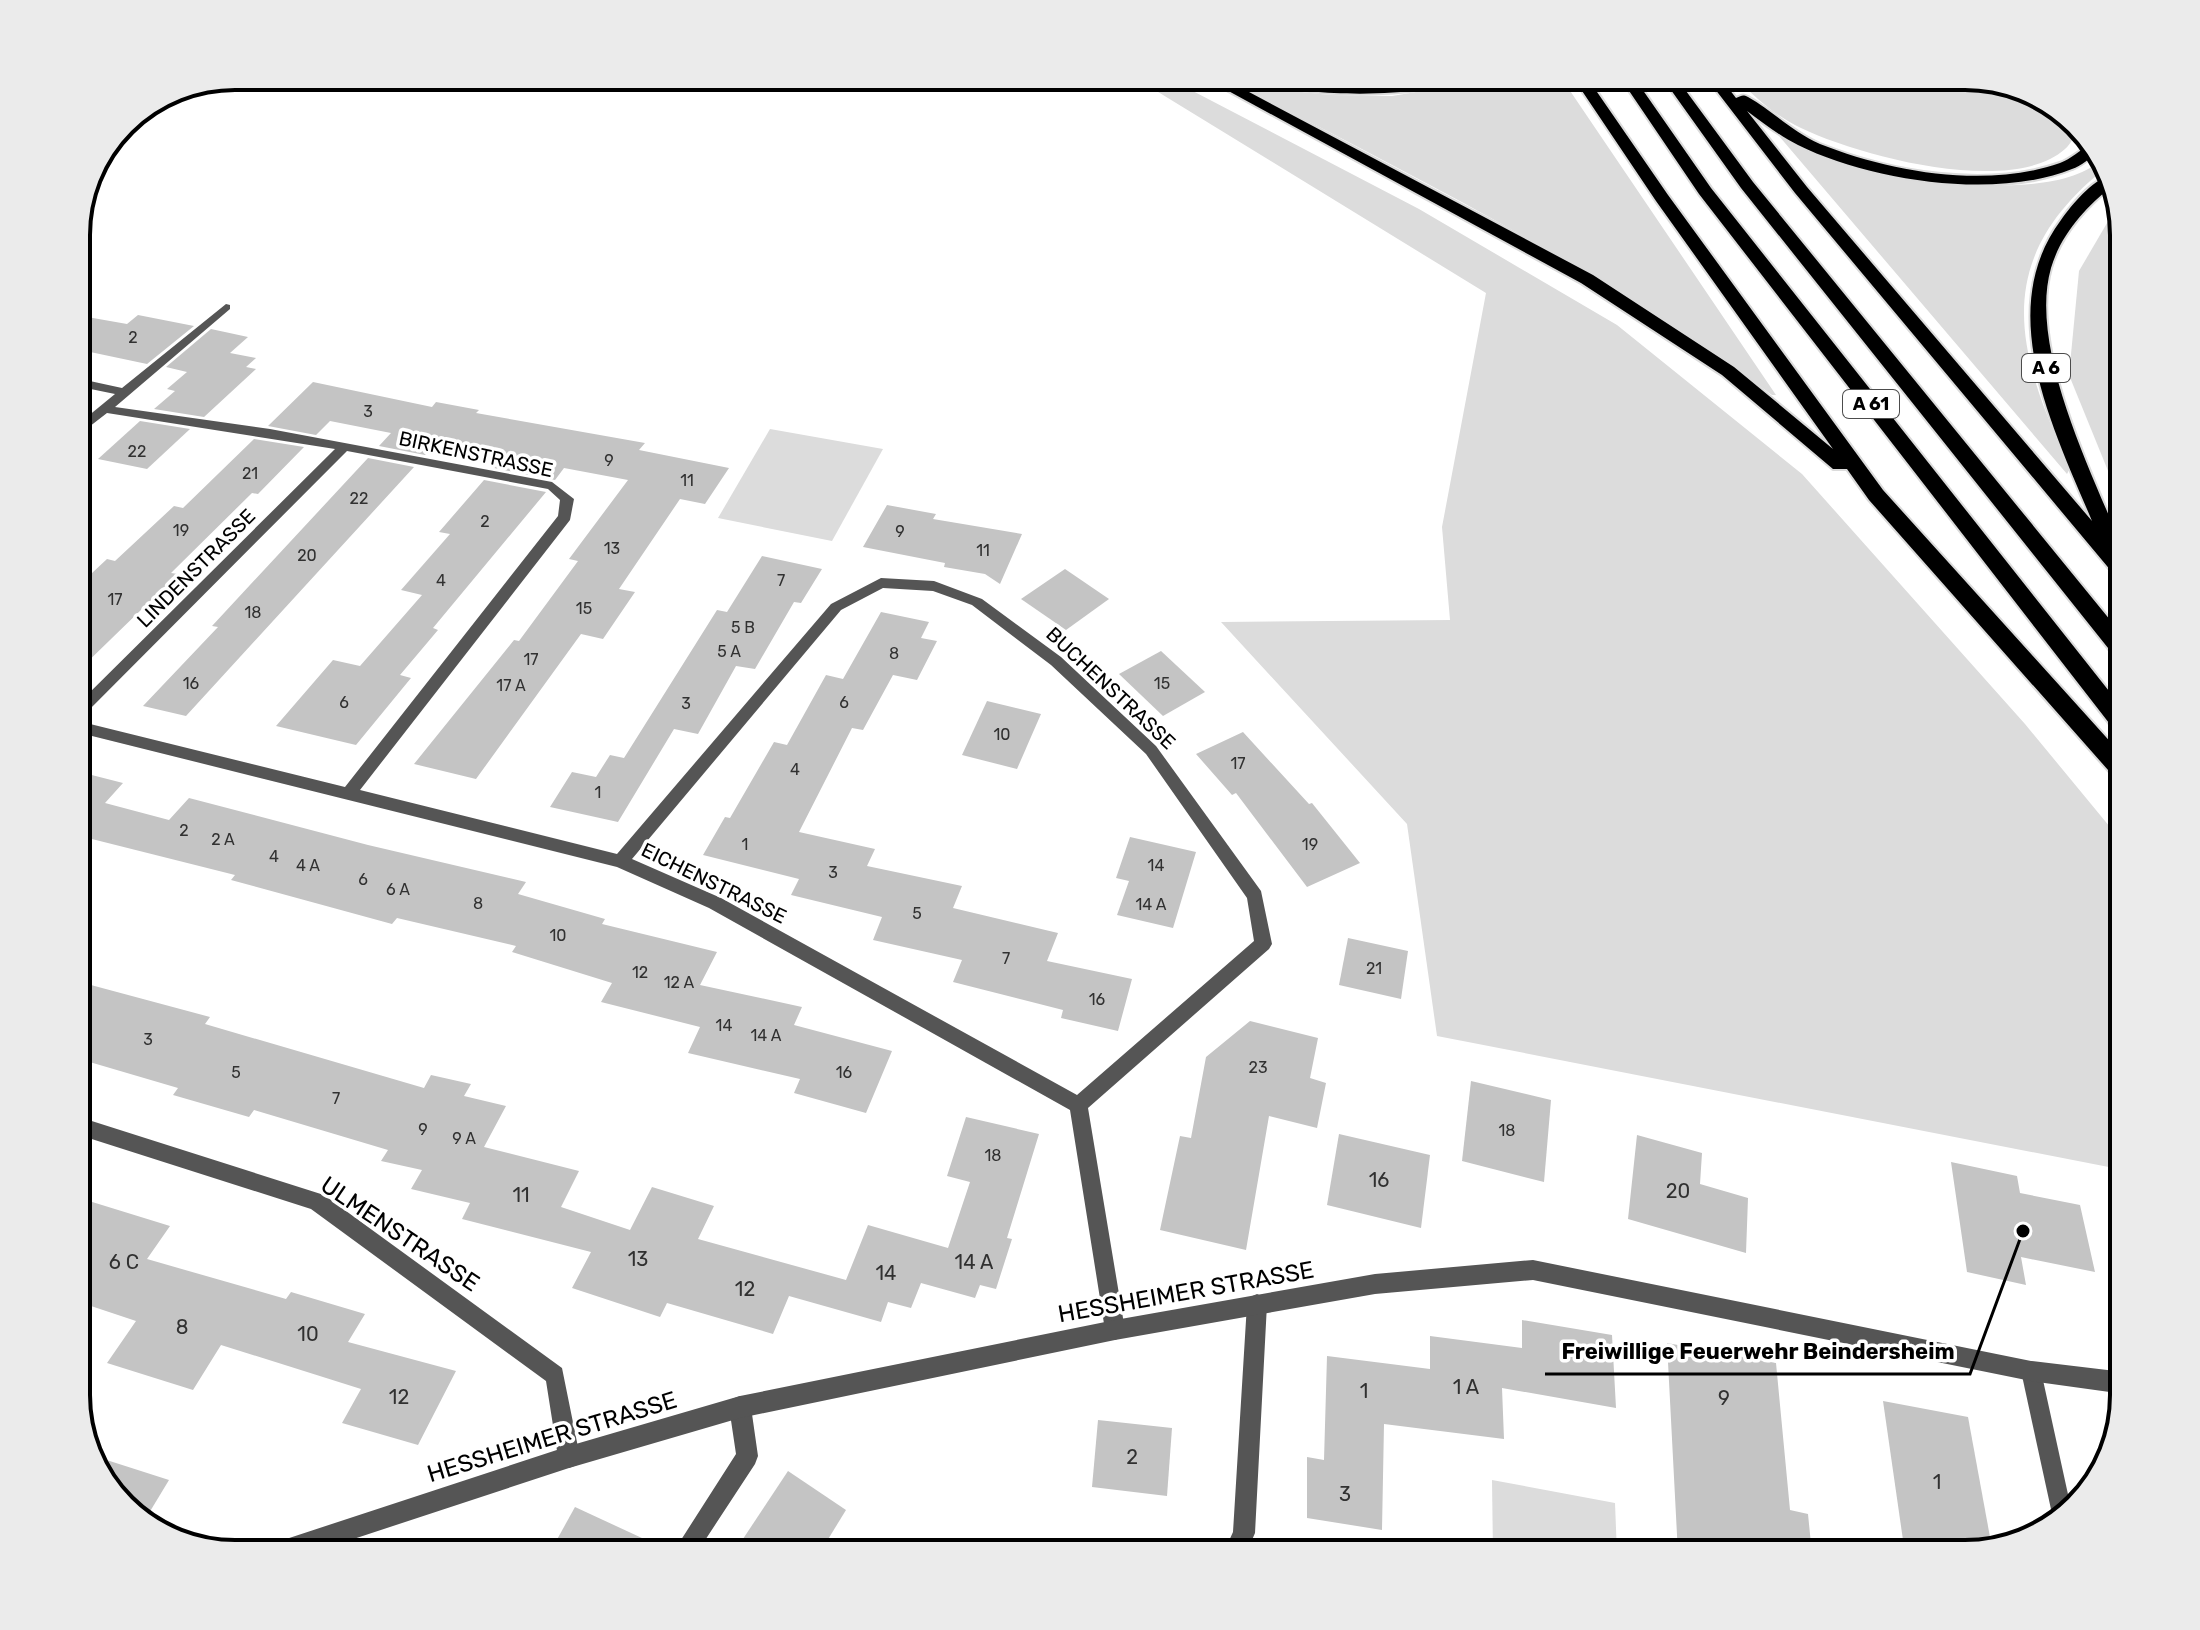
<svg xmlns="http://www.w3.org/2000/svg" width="2200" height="1630" font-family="Rubik,sans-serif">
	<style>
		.green { fill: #dcdcdc }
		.building { fill: #c4c4c4 }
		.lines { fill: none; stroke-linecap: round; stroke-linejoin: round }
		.motorway-casing { stroke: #dbdbdb; stroke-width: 4 }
		.minor { fill: #555; fill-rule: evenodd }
		.tertiary { fill: #555; fill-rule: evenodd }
		.motorway { fill: #000; fill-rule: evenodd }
		.labels { text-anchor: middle; stroke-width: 7; stroke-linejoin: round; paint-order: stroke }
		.number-label { font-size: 16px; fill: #313131 }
		.shield { fill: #fff; stroke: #4c4c4c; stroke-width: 2 }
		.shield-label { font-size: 18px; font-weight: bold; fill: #000 }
		.street-label { font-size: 20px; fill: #000; stroke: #fff }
		.near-number-label { font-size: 20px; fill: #313131 }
		.near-street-label { font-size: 24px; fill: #000; stroke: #fff }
		.rim { fill: none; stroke: #000; stroke-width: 4 }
		.leader { fill: none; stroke: #000; stroke-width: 3 }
		.callout-dot { fill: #000; stroke: #fff; stroke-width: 3 }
		.callout-label { font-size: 22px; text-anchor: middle; font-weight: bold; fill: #000; stroke: #fff; stroke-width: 7; stroke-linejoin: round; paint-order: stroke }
	</style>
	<rect width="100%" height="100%" fill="#fff"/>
	<g class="green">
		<path d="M 1132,76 L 1155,76 L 1187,88 L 1419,209 L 1617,325 L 1802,474 L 2025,724 L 2124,844 L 2124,1170 L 1437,1036 L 1407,824 L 1221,622 L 1450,620 L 1442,527 L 1486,293 Z"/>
		<path d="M 1221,76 L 1237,76 L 1292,91 L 1330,95 L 1392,96 L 1446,87 L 1475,76 L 1560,76 L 1776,395 L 1772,395 C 1601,268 1409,174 1221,76 Z"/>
		<path d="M 1735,76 L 1965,76 L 2061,109 L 2078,129 C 2075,135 2071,144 2065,149 C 2011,197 1859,156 1801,128 C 1775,116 1754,97 1735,76 Z"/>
		<path d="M 1779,136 C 1803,147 1827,159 1853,166 C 1908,182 2059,204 2103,158 L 2108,166 C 1991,258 2014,348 2070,468 L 2067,474 Z"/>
		<path d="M 2117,206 L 2124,235 L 2124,510 L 2069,375 L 2079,271 Z"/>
		<path d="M 770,429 L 883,449 L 832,541 L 718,518 Z"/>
		<path d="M 1492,1480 L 1615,1503 L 1617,1554 L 1493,1554 Z"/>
	</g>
	<g class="building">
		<path d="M 76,315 L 127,324 L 138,315 L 194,326 L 147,364 L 76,349 Z"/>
		<path d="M 211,329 L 248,337 L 230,353 L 256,358 L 246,367 L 256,369 L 204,417 L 154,409 L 175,391 L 167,389 L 187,372 L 166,367 Z"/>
		<path d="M 313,382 L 432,407 L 436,402 L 479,410 L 476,413 L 645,443 L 639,450 L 729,468 L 705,504 L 680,499 L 619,589 L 635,592 L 603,639 L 581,634 L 476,779 L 414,764 L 514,640 L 519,641 L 578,561 L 569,559 L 628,480 L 564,468 L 555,480 L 494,468 L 504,455 L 436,442 L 425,455 L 379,446 L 391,433 L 330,421 L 316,435 L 268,426 Z"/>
		<path d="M 140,421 L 190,429 L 147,469 L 98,459 Z"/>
		<path d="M 254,439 L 304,447 L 258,494 L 252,493 L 171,573 L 178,574 L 76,673 L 76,588 L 107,559 L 115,561 L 174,506 L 183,508 Z"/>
		<path d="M 368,458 L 414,467 L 186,716 L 143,706 L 218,627 L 212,626 Z"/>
		<path d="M 484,480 L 546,492 L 433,628 L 438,630 L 400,675 L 411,678 L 356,745 L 276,726 L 333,660 L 360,666 L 422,595 L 401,590 L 450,534 L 439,532 Z"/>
		<path d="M 887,505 L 936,514 L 933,519 L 1022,534 L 1000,584 L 985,574 L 944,567 L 945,563 L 863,547 Z"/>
		<path d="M 762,556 L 822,569 L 801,603 L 794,602 L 755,669 L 736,666 L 698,734 L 674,729 L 618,822 L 550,807 L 572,772 L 596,777 L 610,755 L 624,758 L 717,610 L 727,612 Z"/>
		<path d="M 1065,569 L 1109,599 L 1066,630 L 1021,599 Z"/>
		<path d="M 881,612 L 929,622 L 921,638 L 937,641 L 917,680 L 893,675 L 863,730 L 852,728 L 799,832 L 875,849 L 867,866 L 962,886 L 953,908 L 1058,933 L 1047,961 L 1132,979 L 1118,1031 L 1061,1018 L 1063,1010 L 953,982 L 962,960 L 873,940 L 882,917 L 791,895 L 799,879 L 703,855 L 725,817 L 730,818 L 774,742 L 787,745 L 826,675 L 843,679 Z"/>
		<path d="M 1161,651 L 1205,692 L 1163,716 L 1119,674 Z"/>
		<path d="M 987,701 L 1041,714 L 1017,769 L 962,755 Z"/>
		<path d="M 1243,732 L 1309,804 L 1312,803 L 1360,863 L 1307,887 L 1236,793 L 1232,795 L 1196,754 Z"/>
		<path d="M 76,771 L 123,783 L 105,803 L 169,820 L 189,798 L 368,845 L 526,882 L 518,894 L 605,919 L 602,924 L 717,952 L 700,985 L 802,1007 L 794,1025 L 892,1051 L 866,1113 L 794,1093 L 800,1079 L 688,1053 L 700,1027 L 601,1002 L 612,983 L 512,952 L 516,946 L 397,918 L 392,924 L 231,880 L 235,875 L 76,835 Z"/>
		<path d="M 1130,837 L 1196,852 L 1173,928 L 1117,915 L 1129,881 L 1116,878 Z"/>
		<path d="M 1348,938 L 1408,951 L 1401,999 L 1339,985 Z"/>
		<path d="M 76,981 L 210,1017 L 205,1024 L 424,1088 L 431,1075 L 471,1084 L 464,1096 L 506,1106 L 484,1147 L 579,1171 L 561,1207 L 630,1230 L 652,1187 L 714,1206 L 698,1239 L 846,1280 L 868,1225 L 948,1248 L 970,1182 L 947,1176 L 966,1117 L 1039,1134 L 1007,1238 L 1012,1239 L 996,1289 L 980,1285 L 975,1298 L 921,1283 L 911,1308 L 888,1302 L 881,1322 L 789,1296 L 773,1334 L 667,1303 L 660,1317 L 572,1288 L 591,1252 L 462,1219 L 470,1203 L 411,1189 L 422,1170 L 381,1161 L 388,1150 L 254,1110 L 249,1117 L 173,1095 L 178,1088 L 76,1058 Z"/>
		<path d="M 1250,1021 L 1318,1038 L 1310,1078 L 1326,1083 L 1317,1128 L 1269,1116 L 1246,1250 L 1160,1230 L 1180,1136 L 1191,1138 L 1206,1057 Z"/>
		<path d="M 1471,1081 L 1551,1100 L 1544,1182 L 1462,1161 Z"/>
		<path d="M 1339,1134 L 1430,1155 L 1421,1228 L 1327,1205 Z"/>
		<path d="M 1637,1135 L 1702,1153 L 1700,1184 L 1748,1198 L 1746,1253 L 1628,1219 Z"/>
		<path d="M 1951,1162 L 2017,1176 L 2020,1193 L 2080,1205 L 2095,1272 L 2021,1257 L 2026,1285 L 1967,1272 Z"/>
		<path d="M 76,1197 L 170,1226 L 147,1259 L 286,1299 L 291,1292 L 365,1314 L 348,1342 L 456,1371 L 418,1445 L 342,1423 L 361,1389 L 221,1345 L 193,1390 L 107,1363 L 136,1321 L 76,1301 Z"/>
		<path d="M 1522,1320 L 1612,1335 L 1616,1408 L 1502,1388 L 1504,1439 L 1384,1424 L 1382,1530 L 1307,1518 L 1307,1457 L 1324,1460 L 1327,1356 L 1430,1369 L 1430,1336 L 1522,1348 Z"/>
		<path d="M 1667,1343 L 1776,1363 L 1790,1510 L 1808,1514 L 1812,1554 L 1678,1554 Z"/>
		<path d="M 1883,1401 L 1968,1417 L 1992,1548 L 1965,1554 L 1905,1554 Z"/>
		<path d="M 1098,1420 L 1172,1428 L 1167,1496 L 1092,1487 Z"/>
		<path d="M 91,1455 L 169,1480 L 143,1523 L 97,1474 Z"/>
		<path d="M 788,1471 L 846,1510 L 819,1554 L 733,1554 Z"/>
		<path d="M 575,1507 L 670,1551 L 669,1554 L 549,1554 Z"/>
	</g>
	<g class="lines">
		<defs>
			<g id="motorway">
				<path d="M 1201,76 L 1219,76 L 1593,275 L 1734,367 L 1833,449 L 1656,201 L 1572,76 L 1586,76 L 1668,195 L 1883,490 L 2124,757 L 2124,782 L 2116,779 L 1869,500 L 1847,469 L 1833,469 L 1722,375 L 1581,283 Z"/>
				<path d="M 1254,76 L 1358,86 L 1463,76 C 1433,100 1284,99 1254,76 Z"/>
				<path d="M 1619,76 L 1633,76 L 1711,188 L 2124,710 L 2124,735 L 2116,732 L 1699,194 Z"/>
				<path d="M 1661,76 L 1675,76 L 1753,182 L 2124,637 L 2124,660 L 2116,658 L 1741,188 Z"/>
				<path d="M 1705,76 L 1719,76 L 1736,98 C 1742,96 1742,94 1748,97 C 1773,111 1792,132 1820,144 C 1890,172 1986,189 2060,163 C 2071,159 2080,150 2091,144 L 2098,152 C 2090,158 2081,166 2072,169 C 1996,200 1870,181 1798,145 C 1780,136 1763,123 1747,111 L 1807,187 L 2092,521 C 2054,430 1993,311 2061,220 C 2073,203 2091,182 2110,175 L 2112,186 C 2086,207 2061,234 2051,268 C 2028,348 2093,475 2123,549 L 2120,554 L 2124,559 L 2124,580 L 2117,578 L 1795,193 Z"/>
			</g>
		</defs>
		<use href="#motorway" class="motorway-casing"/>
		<g class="minor">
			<path d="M 226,304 L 230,305 L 230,309 L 115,407 L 270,429 L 552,482 L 574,499 L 570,520 L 360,790 L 617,854 L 831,604 L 881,578 L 934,581 L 982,599 L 1061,657 L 1156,746 L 1261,891 L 1272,944 L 1269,949 L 1088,1108 L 1125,1330 L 1122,1337 L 1115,1340 L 1108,1337 L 1105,1330 L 1070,1110 L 709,908 L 617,867 L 76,732 L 76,706 L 335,449 L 107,413 L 76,437 L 76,426 L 115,394 L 76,386 L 76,378 L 122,388 ZM 347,451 L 548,489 L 560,500 L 558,516 L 345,787 L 78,721 ZM 883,588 L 933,591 L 972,605 L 1051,665 L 1146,754 L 1247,898 L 1254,941 L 1077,1095 L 721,898 L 632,859 L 841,610 Z"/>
			<path d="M 76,1116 L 324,1195 L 562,1368 L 580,1457 L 577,1465 L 569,1468 L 561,1465 L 558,1457 L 546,1381 L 311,1209 L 76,1134 Z"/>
			<path d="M 1257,1294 L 1264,1297 L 1267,1304 L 1255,1533 L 1246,1554 L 1223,1554 L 1233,1532 L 1247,1304 L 1250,1297 Z"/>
			<path d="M 2031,1361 L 2038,1364 L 2041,1371 L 2071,1508 L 2054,1523 L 2021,1371 L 2024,1364 Z"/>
			<path d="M 740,1396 L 748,1399 L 751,1407 L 758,1456 L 755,1464 L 696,1554 L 672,1554 L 736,1454 L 729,1407 L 732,1399 Z"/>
		</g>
		<path class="tertiary" d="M 1533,1260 L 2031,1361 L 2124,1372 L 2124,1394 L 2031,1381 L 1533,1280 L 1375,1294 L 1115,1340 L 740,1418 L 569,1468 L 308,1554 L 263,1554 L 266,1546 L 274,1543 L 569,1446 L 740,1396 L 1115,1320 L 1375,1274 Z"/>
		<use href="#motorway" class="motorway"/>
	</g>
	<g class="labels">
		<g class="number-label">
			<text x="133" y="343">2</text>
			<text x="368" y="417">3</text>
			<text x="137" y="457">22</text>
			<text x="609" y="466">9</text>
			<text x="250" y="479">21</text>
			<text x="687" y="486">11</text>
			<text x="359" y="504">22</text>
			<text x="485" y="527">2</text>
			<text x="181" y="536">19</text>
			<text x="900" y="537">9</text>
			<text x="612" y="554">13</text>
			<text x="983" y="556">11</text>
			<text x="307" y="561">20</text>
			<text x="441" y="586">4</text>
			<text x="781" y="586">7</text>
			<text x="115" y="605">17</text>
			<text x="584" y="614">15</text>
			<text x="253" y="618">18</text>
			<text x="743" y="633">5 B</text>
			<text x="729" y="657">5 A</text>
			<text x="894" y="659">8</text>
			<text x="531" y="665">17</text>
			<text x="191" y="689">16</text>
			<text x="1162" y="689">15</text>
			<text x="511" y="691">17 A</text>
			<text x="344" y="708">6</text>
			<text x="844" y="708">6</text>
			<text x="686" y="709">3</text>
			<text x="1002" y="740">10</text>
			<text x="1238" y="769">17</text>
			<text x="795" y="775">4</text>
			<text x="598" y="798">1</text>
			<text x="184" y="836">2</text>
			<text x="223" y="845">2 A</text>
			<text x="745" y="850">1</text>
			<text x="1310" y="850">19</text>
			<text x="274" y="862">4</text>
			<text x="308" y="871">4 A</text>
			<text x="1156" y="871">14</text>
			<text x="833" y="878">3</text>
			<text x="363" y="885">6</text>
			<text x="398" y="895">6 A</text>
			<text x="478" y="909">8</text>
			<text x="1151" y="910">14 A</text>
			<text x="917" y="919">5</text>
			<text x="558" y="941">10</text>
			<text x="1006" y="964">7</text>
			<text x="1374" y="974">21</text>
			<text x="640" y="978">12</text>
			<text x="679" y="988">12 A</text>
			<text x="1097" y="1005">16</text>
			<text x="724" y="1031">14</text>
			<text x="766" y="1041">14 A</text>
			<text x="148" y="1045">3</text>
			<text x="1258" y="1073">23</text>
			<text x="236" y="1078">5</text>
			<text x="844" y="1078">16</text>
			<text x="336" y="1104">7</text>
			<text x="423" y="1135">9</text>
			<text x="1507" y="1136">18</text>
			<text x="464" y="1144">9 A</text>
			<text x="993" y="1161">18</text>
		</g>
		<g class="shield">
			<rect x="2022" y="354" width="48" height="28" rx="6"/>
			<rect x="1843" y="390" width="56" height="28" rx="6"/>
		</g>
		<g class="shield-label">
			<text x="2046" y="374">A 6</text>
			<text x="1871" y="410">A 61</text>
		</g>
		<g class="street-label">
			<text transform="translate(476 454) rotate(12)" y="7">BIRKENSTRASSE</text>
			<text transform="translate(196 568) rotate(-45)" y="7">LINDENSTRASSE</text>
			<text transform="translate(1111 688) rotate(43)" y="7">BUCHENSTRASSE</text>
			<text transform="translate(714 883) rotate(26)" y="7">EICHENSTRASSE</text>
		</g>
		<g class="near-number-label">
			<text x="1379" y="1187">16</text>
			<text x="1678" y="1198">20</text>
			<text x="521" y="1202">11</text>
			<text x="638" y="1266">13</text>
			<text x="124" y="1269">6 C</text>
			<text x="974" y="1269">14 A</text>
			<text x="886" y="1280">14</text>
			<text x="745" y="1296">12</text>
			<text x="182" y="1334">8</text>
			<text x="308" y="1341">10</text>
			<text x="1466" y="1394">1 A</text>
			<text x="1364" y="1398">1</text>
			<text x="399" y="1404">12</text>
			<text x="1724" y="1405">9</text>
			<text x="1132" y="1464">2</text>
			<text x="1937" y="1489">1</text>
			<text x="1345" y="1501">3</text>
		</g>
		<g class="near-street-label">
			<text transform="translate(400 1234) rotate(34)" y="8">ULMENSTRASSE</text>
			<text transform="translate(1186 1292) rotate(-10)" y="8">HESSHEIMER STRASSE</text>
			<text transform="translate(552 1437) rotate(-17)" y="8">HESSHEIMER STRASSE</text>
		</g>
	</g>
	<path d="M0 0H2200V1630H0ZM235 90H1965A145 145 0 0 1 2110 235V1395A145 145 0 0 1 1965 1540H235A145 145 0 0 1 90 1395V235A145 145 0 0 1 235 90Z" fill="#ebebeb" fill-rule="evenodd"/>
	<path class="rim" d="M235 90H1965A145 145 0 0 1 2110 235V1395A145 145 0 0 1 1965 1540H235A145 145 0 0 1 90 1395V235A145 145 0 0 1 235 90Z"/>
	<path class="leader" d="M2023 1231L1970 1374H1545"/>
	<circle class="callout-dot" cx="2023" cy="1231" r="8"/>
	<g class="callout-label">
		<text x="1758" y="1359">Freiwillige Feuerwehr Beindersheim</text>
	</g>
</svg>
